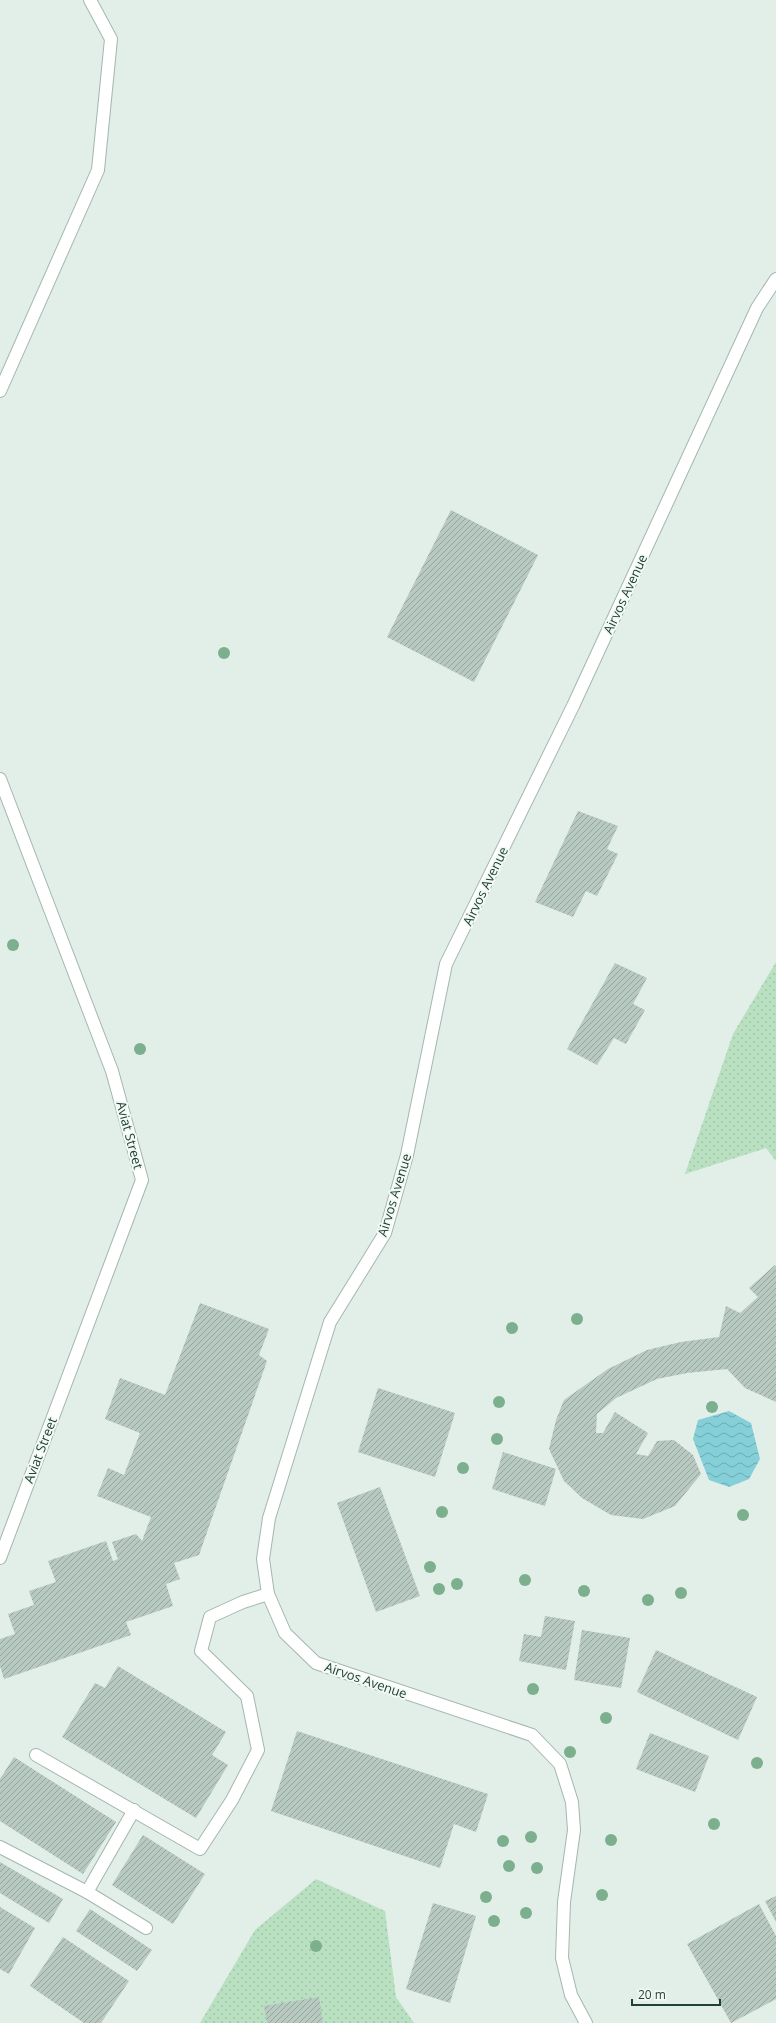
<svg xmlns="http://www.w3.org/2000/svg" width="776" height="2023" font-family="'Open Sans',sans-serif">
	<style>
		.grass { fill: url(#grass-dots) }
		.water { fill: url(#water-waves) }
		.building { fill: url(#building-hatch) }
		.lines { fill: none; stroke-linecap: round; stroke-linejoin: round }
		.lane-casing { stroke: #a4b7af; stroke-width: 14 }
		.street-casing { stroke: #a4b7af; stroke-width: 14 }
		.lane { stroke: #fff; stroke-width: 12 }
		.street { stroke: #fff; stroke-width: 12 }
		.tree { fill: #7baf8d }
		.labels { text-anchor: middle; stroke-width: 4; stroke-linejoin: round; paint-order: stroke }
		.street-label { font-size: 13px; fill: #204136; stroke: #f3faf6 }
	</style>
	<defs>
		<pattern id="grass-dots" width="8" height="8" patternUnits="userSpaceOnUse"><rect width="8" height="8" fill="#b9e1c1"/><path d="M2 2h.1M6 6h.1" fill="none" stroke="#9fc2a6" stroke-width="1.8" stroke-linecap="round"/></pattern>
		<pattern id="water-waves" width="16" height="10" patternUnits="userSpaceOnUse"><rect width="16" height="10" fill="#85d0d8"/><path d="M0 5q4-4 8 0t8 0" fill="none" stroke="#6caab0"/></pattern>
		<pattern id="building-hatch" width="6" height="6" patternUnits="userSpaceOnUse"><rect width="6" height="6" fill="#b7c9c1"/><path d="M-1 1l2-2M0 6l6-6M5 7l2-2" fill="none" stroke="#94a59e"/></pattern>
	</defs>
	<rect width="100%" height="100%" fill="#e2eee8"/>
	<g class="grass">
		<path d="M 776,962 L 776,1161 L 766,1148 L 685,1174 L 733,1034 Z"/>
		<path d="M 316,1879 L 385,1911 L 396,1997 L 414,2023 L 200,2023 L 255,1930 Z"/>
	</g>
	<path class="water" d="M 729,1411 L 751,1423 L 760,1459 L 749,1479 L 729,1487 L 709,1480 L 693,1439 L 698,1420 Z"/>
	<g class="building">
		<path d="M 451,510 L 538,555 L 474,682 L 387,637 Z"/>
		<path d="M 578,811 L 618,826 L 607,849 L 618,854 L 597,896 L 586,891 L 573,917 L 535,902 Z"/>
		<path d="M 615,963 L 647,978 L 633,1004 L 645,1010 L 626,1044 L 614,1038 L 597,1065 L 567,1049 Z"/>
		<path d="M 775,1265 L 776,1267 L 776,1402 L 745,1388 L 727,1369 L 687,1373 L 657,1379 L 616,1398 L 597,1414 L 596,1433 L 603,1433 L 615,1412 L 648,1433 L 636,1454 L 648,1456 L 657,1441 L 674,1440 L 693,1455 L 701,1474 L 675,1506 L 643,1519 L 611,1515 L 582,1498 L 564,1481 L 549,1449 L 556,1420 L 564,1400 L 608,1369 L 647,1350 L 681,1342 L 719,1337 L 726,1306 L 740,1313 L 758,1297 L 749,1288 Z"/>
		<path d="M 200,1303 L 269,1329 L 259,1355 L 267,1361 L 199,1555 L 174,1563 L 180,1579 L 166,1584 L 173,1606 L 126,1622 L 131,1635 L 4,1679 L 0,1666 L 0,1639 L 15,1634 L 8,1614 L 34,1605 L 29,1591 L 56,1582 L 48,1561 L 106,1541 L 113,1561 L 118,1559 L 112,1542 L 136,1534 L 142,1541 L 151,1517 L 97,1496 L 108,1468 L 124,1475 L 140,1433 L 105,1419 L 120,1378 L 165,1395 Z"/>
		<path d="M 378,1388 L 455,1413 L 435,1477 L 358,1452 Z"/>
		<path d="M 503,1452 L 556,1469 L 545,1506 L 492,1489 Z"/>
		<path d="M 380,1487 L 420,1596 L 376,1612 L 337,1503 Z"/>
		<path d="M 545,1616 L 575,1621 L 566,1670 L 519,1661 L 524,1634 L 541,1637 Z"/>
		<path d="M 582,1630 L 630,1638 L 621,1688 L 574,1680 Z"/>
		<path d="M 656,1650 L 757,1697 L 738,1740 L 637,1692 Z"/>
		<path d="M 118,1666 L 226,1732 L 212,1755 L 228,1765 L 196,1818 L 62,1737 L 95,1683 L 105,1688 Z"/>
		<path d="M 297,1731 L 488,1794 L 476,1832 L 454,1824 L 440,1868 L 271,1811 Z"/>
		<path d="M 650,1733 L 709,1756 L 695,1792 L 636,1769 Z"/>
		<path d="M 14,1757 L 116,1822 L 83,1874 L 0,1821 L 0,1779 Z"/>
		<path d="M 143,1835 L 205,1874 L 173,1924 L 112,1885 Z"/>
		<path d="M 0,1862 L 63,1899 L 49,1923 L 0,1893 Z"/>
		<path d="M 776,1896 L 776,1922 L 765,1901 Z"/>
		<path d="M 433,1903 L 476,1916 L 450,2003 L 406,1989 Z"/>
		<path d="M 759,1904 L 776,1936 L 776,1999 L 731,2023 L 687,1944 Z"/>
		<path d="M 0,1907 L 35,1928 L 9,1974 L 0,1969 Z"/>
		<path d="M 90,1909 L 152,1950 L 137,1971 L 76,1931 Z"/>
		<path d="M 63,1937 L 129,1981 L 101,2023 L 84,2023 L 30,1986 Z"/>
		<path d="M 319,1997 L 323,2023 L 267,2023 L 264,2006 Z"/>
	</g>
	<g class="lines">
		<defs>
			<g id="lane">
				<path d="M 36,1755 L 200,1849 L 232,1800 L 258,1750 L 247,1696 L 201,1651 L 210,1617 L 243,1602 L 268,1594"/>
				<path d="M 0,1847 L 87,1892 L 146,1928"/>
				<path d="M 87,1892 L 134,1810"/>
			</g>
			<g id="street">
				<path d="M 0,391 L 98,170 L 111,39 L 90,0"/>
				<path d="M 0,779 L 112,1071 L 142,1180 L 0,1558"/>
				<path d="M 586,2023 L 571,1995 L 562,1958 L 564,1902 L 574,1830 L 572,1802 L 560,1764 L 532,1735 L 316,1663 L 285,1633 L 268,1594 L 263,1559 L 269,1518 L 330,1322 L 385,1233 L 407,1155 L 446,964 L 573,706 L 757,308 L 776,279"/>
			</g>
		</defs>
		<use href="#lane" class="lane-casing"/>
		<use href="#street" class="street-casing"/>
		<use href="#lane" class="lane"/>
		<use href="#street" class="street"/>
	</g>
	<g class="tree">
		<circle cx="224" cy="653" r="6"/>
		<circle cx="13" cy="945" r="6"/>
		<circle cx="140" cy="1049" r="6"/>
		<circle cx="577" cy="1319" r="6"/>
		<circle cx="512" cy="1328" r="6"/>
		<circle cx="499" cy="1402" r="6"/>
		<circle cx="712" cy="1407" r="6"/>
		<circle cx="497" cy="1439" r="6"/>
		<circle cx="463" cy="1468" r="6"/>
		<circle cx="442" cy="1512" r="6"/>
		<circle cx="743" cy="1515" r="6"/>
		<circle cx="430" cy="1567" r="6"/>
		<circle cx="525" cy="1580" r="6"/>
		<circle cx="457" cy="1584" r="6"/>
		<circle cx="439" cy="1589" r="6"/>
		<circle cx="584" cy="1591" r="6"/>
		<circle cx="681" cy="1593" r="6"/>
		<circle cx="648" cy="1600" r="6"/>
		<circle cx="533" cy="1689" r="6"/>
		<circle cx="606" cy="1718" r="6"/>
		<circle cx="570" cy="1752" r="6"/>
		<circle cx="757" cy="1763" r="6"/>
		<circle cx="714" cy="1824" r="6"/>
		<circle cx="531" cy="1837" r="6"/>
		<circle cx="611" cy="1840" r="6"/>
		<circle cx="503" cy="1841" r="6"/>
		<circle cx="509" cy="1866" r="6"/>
		<circle cx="537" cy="1868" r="6"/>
		<circle cx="602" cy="1895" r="6"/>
		<circle cx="486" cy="1897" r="6"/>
		<circle cx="526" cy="1913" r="6"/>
		<circle cx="494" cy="1921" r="6"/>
		<circle cx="316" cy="1946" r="6"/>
	</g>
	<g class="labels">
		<g class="street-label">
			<text transform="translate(625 594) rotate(-65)" y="5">Airvos Avenue</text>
			<text transform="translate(485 886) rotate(-64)" y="5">Airvos Avenue</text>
			<text transform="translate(130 1135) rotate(75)" y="5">Aviat Street</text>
			<text transform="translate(394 1195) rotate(-73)" y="5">Airvos Avenue</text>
			<text transform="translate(40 1450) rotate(-69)" y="5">Aviat Street</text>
			<text transform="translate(366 1680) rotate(19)" y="5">Airvos Avenue</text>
		</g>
	</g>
	<path d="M632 1999v6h88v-6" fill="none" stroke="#204136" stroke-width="2"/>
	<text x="638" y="1999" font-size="12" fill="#204136" stroke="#f3faf6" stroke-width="3" paint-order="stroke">20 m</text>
</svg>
